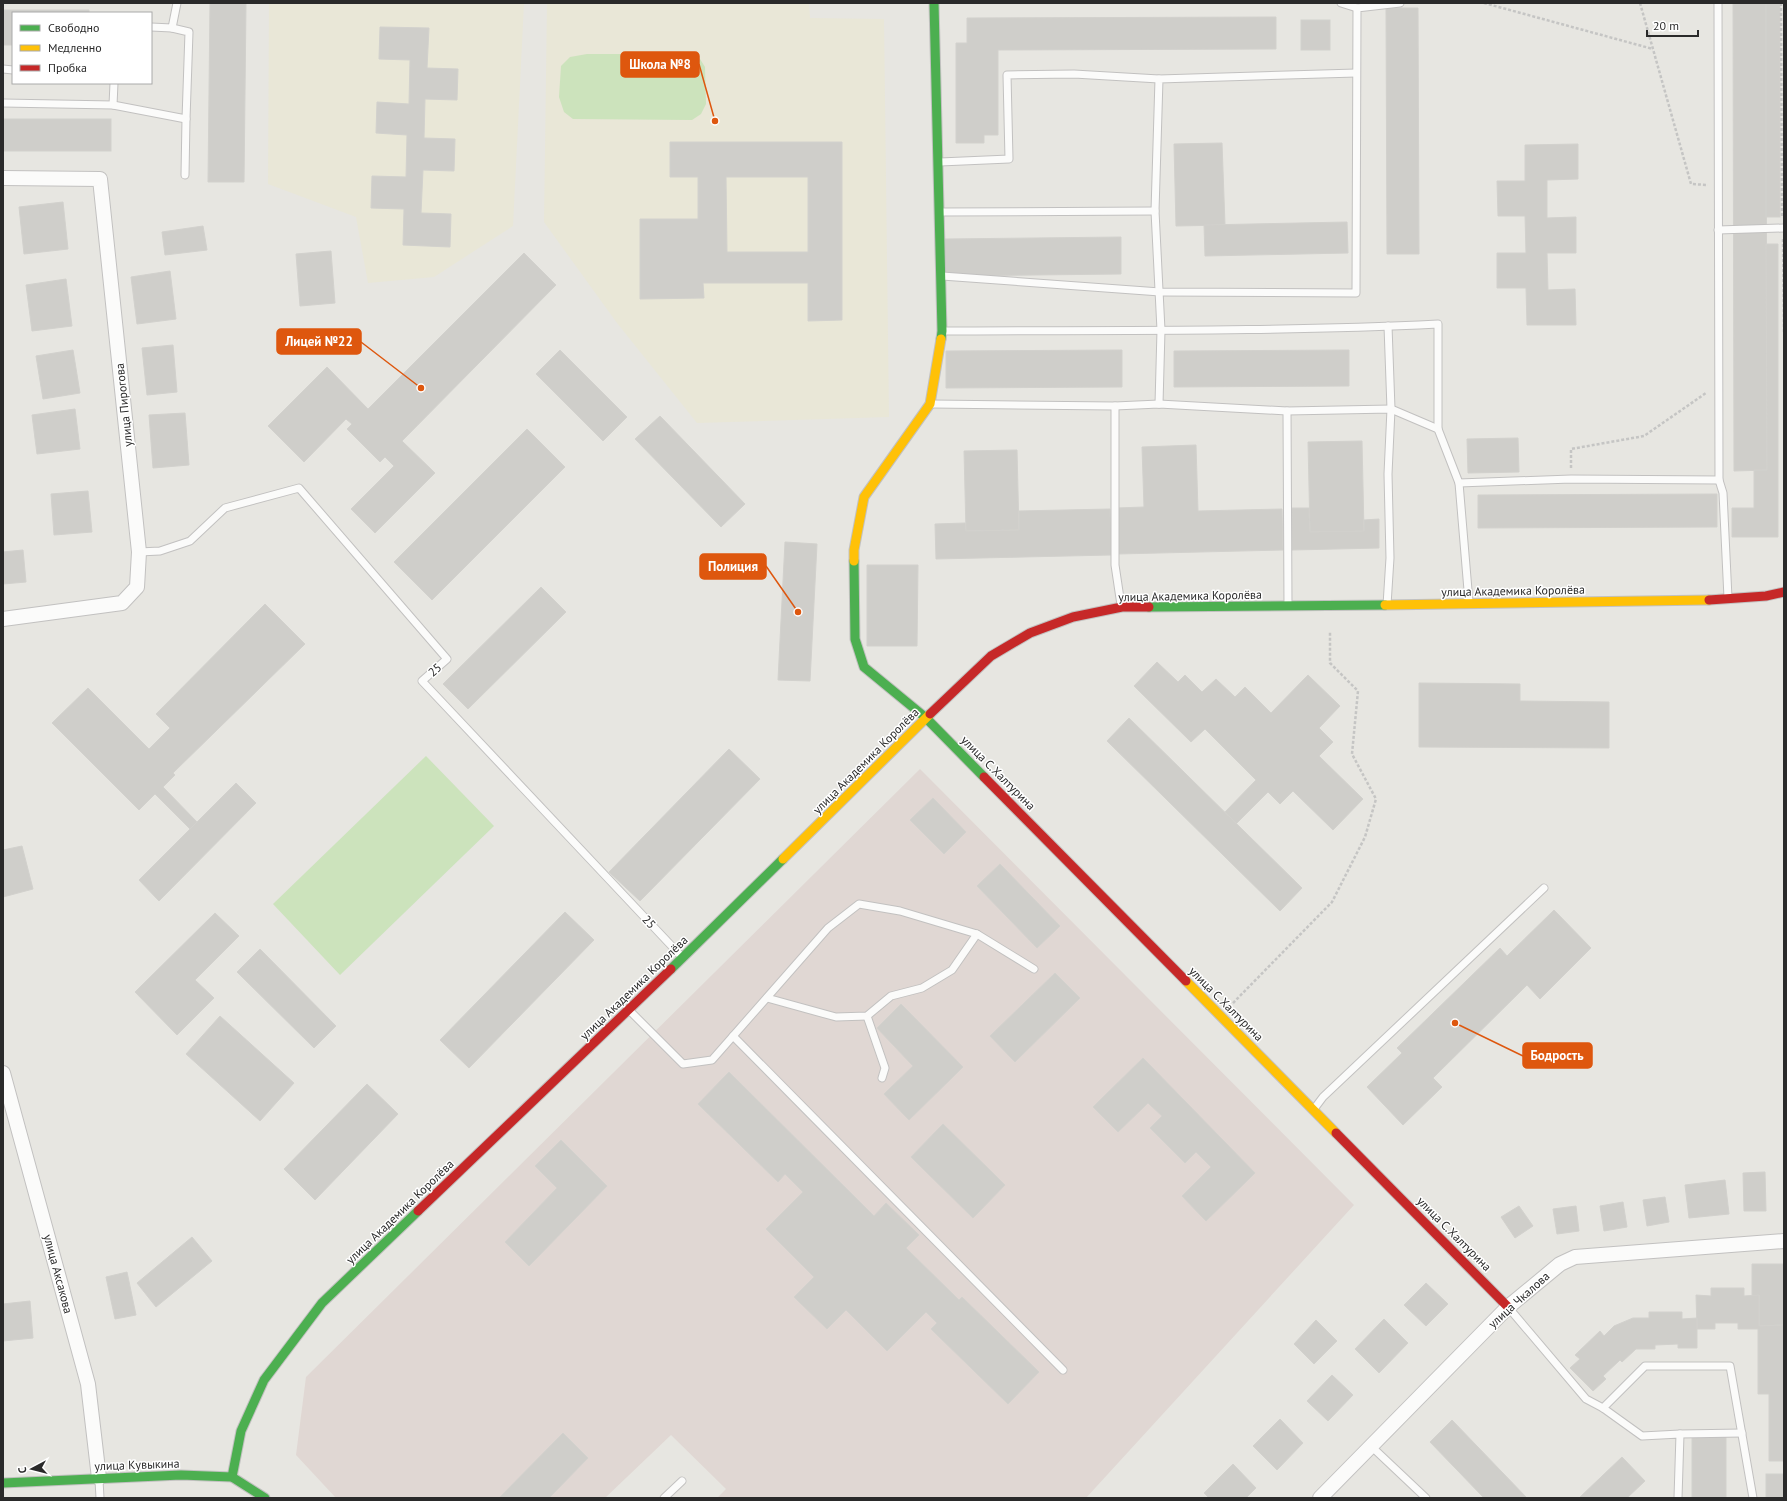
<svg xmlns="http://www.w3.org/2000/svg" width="1787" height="1501" font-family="'PT Sans',sans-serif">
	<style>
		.education { fill: #e9e7d7 }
		.medical { fill: #e0d7d3 }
		.pitch { fill: #cce3bc }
		.building { fill: #cfceca; stroke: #d2d1cd; fill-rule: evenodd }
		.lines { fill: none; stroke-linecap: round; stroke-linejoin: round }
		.lane-casing { stroke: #c2c1c0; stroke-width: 9 }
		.street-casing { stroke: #c2c1c0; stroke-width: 16 }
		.fast-casing { stroke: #c2c1c0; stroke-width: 11 }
		.slow-casing { stroke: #c2c1c0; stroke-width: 11 }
		.jam-casing { stroke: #c2c1c0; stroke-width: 11 }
		.path { stroke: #c5c5c4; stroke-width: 2.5; stroke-dasharray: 3 2; stroke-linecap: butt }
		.lane { stroke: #fbfbfa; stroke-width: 7 }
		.street { stroke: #fbfbfa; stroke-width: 14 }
		.fast { stroke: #4caf50; stroke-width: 9 }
		.slow { stroke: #ffc107; stroke-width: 9 }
		.jam { stroke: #c62828; stroke-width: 9 }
		.labels { text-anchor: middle; stroke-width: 3; stroke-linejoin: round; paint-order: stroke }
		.street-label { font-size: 12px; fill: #2a2a2a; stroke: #fff }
		.leader { fill: none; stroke: #de570e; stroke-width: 1.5 }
		.callout-dot { fill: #de570e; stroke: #fff; stroke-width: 1.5 }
		.callout { fill: #de570e; stroke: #de570e; stroke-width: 1.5 }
		.callout-label { font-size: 13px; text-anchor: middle; font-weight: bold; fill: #fff }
	</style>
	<rect width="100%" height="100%" fill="#e7e6e1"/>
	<g class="education">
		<path d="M 269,3 L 524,3 L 513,226 L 434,277 L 368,283 L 356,217 L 268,184 Z"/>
		<path d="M 547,3 L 809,3 L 810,18 L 884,19 L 889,417 L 697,423 L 617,323 L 544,222 Z"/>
	</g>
	<path class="medical" d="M 920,769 L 1354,1205 L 1086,1498 L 717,1498 L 726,1489 L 671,1435 L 605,1498 L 336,1498 L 296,1455 L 306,1377 Z"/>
	<g class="pitch">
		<path d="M 587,54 L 693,54 L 700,59 L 705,67 L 706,104 L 701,114 L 692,120 L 573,119 L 564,112 L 559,97 L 561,66 L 570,57 Z"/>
		<path d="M 426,756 L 494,826 L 340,975 L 273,904 Z"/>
	</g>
	<g class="building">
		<path d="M 210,3 L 246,3 L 244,182 L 208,182 Z"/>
		<path d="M 1733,3 L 1766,3 L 1767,470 L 1734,471 Z"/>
		<rect x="1766" y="3" width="14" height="214"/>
		<path d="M 1386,8 L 1418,8 L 1419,254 L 1387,254 Z"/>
		<path d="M 3,10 L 89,10 L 89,13 L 13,13 L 13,45 L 3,45 Z"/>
		<path d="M 1276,17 L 1276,49 L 998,50 L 998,135 L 984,135 L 984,143 L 956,143 L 956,43 L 967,43 L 967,18 Z"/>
		<rect x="1301" y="20" width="29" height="30"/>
		<path d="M 380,27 L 429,28 L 427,68 L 458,69 L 457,100 L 425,99 L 424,138 L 455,139 L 454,171 L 423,170 L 421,213 L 451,214 L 450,247 L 403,245 L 404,209 L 371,208 L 372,176 L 406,177 L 407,135 L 376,133 L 377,102 L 409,104 L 410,60 L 379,59 Z"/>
		<rect x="3" y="119" width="108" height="32"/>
		<path d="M 670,142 L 842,142 L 842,320 L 808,321 L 808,283 L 703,283 L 704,298 L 640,299 L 640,219 L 698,219 L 698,177 L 670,177 ZM 726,177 L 808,177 L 808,252 L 727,252 Z"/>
		<path d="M 1222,143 L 1225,225 L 1176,226 L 1174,144 Z"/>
		<path d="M 1578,144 L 1578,179 L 1547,180 L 1547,218 L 1576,217 L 1576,253 L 1547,253 L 1548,290 L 1575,289 L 1576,325 L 1527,325 L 1526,288 L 1497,288 L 1497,253 L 1526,253 L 1525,216 L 1498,216 L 1497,181 L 1525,181 L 1525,145 Z"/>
		<path d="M 63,202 L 68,249 L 24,254 L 19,207 Z"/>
		<path d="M 1347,222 L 1348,253 L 1205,256 L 1204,225 Z"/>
		<path d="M 203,226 L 207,250 L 165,255 L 162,232 Z"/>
		<path d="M 1121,237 L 1121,274 L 945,276 L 945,239 Z"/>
		<path d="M 1766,244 L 1778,244 L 1778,537 L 1732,537 L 1732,508 L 1754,508 L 1754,470 L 1767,470 Z"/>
		<path d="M 331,251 L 335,303 L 300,306 L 296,254 Z"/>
		<path d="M 524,253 L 556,285 L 402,441 L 435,473 L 375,533 L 351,509 L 394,466 L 385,457 L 380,462 L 347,429 L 352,424 L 346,419 L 304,462 L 268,426 L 327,367 L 368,409 Z"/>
		<path d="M 170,271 L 176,319 L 137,324 L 131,277 Z"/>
		<path d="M 66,279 L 72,326 L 32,331 L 26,285 Z"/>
		<path d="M 173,345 L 177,392 L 147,395 L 142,348 Z"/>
		<path d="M 73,350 L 80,393 L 43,399 L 36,356 Z"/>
		<path d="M 560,350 L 627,417 L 603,441 L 536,374 Z"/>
		<path d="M 1122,350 L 1122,387 L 946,388 L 946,351 Z"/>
		<path d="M 1349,350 L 1349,386 L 1174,387 L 1174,351 Z"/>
		<path d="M 75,409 L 80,449 L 37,454 L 32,415 Z"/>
		<path d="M 185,413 L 189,465 L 153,468 L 149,415 Z"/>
		<path d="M 660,416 L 745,504 L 721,527 L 635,439 Z"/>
		<path d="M 527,429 L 565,467 L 432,600 L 394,562 Z"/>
		<path d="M 1518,438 L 1519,472 L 1468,473 L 1467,439 Z"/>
		<path d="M 1362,441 L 1364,531 L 1310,532 L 1308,442 Z"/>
		<path d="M 1196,445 L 1198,511 L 1282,509 L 1283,550 L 1118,554 L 1117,508 L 1144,507 L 1142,447 Z"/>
		<path d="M 1017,450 L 1019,530 L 966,531 L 964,451 Z"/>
		<path d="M 88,491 L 92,532 L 54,535 L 51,494 Z"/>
		<path d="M 1717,494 L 1717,527 L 1478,528 L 1478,495 Z"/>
		<path d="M 1291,508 L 1309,508 L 1310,532 L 1364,531 L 1364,520 L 1379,519 L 1379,548 L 1292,550 Z"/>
		<path d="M 1110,509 L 1111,555 L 936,559 L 935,524 L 965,523 L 966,531 L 1019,530 L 1019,511 Z"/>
		<path d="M 785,542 L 817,544 L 810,681 L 778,680 Z"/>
		<path d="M 23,550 L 26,582 L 3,584 L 3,552 Z"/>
		<path d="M 867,565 L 918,565 L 917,646 L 867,646 Z"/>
		<path d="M 541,587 L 566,612 L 468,709 L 443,684 Z"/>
		<path d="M 265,604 L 305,644 L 173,773 L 175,775 L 163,787 L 197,822 L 190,829 L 155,794 L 139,810 L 52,723 L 88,688 L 149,749 L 170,728 L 156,714 Z"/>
		<path d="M 1157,662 L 1178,682 L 1185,675 L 1202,692 L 1216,679 L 1235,697 L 1245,687 L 1271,713 L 1308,675 L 1340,706 L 1319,728 L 1333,742 L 1319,756 L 1363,799 L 1333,830 L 1293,791 L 1280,804 L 1268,792 L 1236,824 L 1225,812 L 1256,780 L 1205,729 L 1191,742 L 1134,686 Z"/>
		<path d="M 1419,683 L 1520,684 L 1520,701 L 1609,702 L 1609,748 L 1419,747 Z"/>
		<path d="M 1129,718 L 1302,888 L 1280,911 L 1107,741 Z"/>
		<path d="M 729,749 L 760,779 L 640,901 L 609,872 Z"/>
		<path d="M 236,783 L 256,803 L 159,901 L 139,880 Z"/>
		<path d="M 933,798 L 966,832 L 944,854 L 910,820 Z"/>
		<path d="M 22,846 L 33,889 L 3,897 L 3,850 Z"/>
		<path d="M 1000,864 L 1060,926 L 1037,948 L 977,886 Z"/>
		<path d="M 1554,910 L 1591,948 L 1540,999 L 1527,985 L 1433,1078 L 1442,1087 L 1403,1125 L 1367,1087 L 1402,1053 L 1397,1048 L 1500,948 L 1507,956 Z"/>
		<path d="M 565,912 L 594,940 L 469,1068 L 440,1040 Z"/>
		<path d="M 215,913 L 239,936 L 195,980 L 214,998 L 177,1035 L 135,992 Z"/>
		<path d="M 260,949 L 336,1026 L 314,1048 L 237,972 Z"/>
		<path d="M 1055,973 L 1080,998 L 1015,1062 L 990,1036 Z"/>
		<path d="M 901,1004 L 963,1067 L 909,1120 L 884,1094 L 913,1066 L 877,1028 Z"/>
		<path d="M 220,1016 L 294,1083 L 260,1121 L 186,1054 Z"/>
		<path d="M 1143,1058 L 1255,1173 L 1206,1221 L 1182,1196 L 1211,1167 L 1196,1152 L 1185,1163 L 1150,1128 L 1162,1116 L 1148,1103 L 1118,1132 L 1093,1107 Z"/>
		<path d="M 729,1072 L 874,1216 L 886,1203 L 919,1235 L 906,1248 L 959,1300 L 962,1297 L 1039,1372 L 1008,1404 L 931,1329 L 937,1323 L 926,1312 L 887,1351 L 846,1310 L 827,1329 L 794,1297 L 814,1277 L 766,1229 L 803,1192 L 785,1174 L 778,1182 L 698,1104 Z"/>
		<path d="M 367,1084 L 398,1114 L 315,1200 L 284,1169 Z"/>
		<path d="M 943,1124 L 1005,1185 L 973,1218 L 911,1157 Z"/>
		<path d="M 561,1140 L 607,1186 L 529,1266 L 505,1242 L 557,1188 L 535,1166 Z"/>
		<path d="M 1765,1172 L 1766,1211 L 1744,1211 L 1743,1173 Z"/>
		<path d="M 1725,1180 L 1729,1214 L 1689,1218 L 1685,1185 Z"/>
		<path d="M 1665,1197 L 1669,1222 L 1647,1226 L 1643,1200 Z"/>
		<path d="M 1623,1202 L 1627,1227 L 1604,1231 L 1600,1206 Z"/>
		<path d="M 1519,1206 L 1533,1226 L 1515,1238 L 1501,1217 Z"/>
		<path d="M 1576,1206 L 1579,1231 L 1557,1234 L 1553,1209 Z"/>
		<path d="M 192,1237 L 212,1261 L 156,1307 L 137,1283 Z"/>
		<path d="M 1752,1264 L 1784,1264 L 1784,1325 L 1759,1326 L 1759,1295 L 1752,1296 Z"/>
		<path d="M 127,1272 L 136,1315 L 115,1319 L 106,1277 Z"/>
		<path d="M 1426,1283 L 1448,1304 L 1426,1326 L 1404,1305 Z"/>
		<path d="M 1711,1288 L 1744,1288 L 1744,1296 L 1759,1295 L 1759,1326 L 1784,1325 L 1784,1461 L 1769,1461 L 1769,1394 L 1758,1394 L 1758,1329 L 1738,1329 L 1738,1323 L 1715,1323 L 1715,1329 L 1697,1329 L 1696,1295 L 1711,1296 Z"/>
		<path d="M 30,1301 L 33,1338 L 3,1341 L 3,1304 Z"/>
		<path d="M 1649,1312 L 1682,1312 L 1682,1319 L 1697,1318 L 1697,1348 L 1678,1348 L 1678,1344 L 1655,1345 L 1655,1349 L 1636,1349 L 1622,1362 L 1620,1360 L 1603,1376 L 1606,1379 L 1593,1391 L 1570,1368 L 1580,1359 L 1575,1355 L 1600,1331 L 1604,1336 L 1614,1326 L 1633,1318 L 1649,1318 Z"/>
		<path d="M 1384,1319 L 1408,1343 L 1379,1373 L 1355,1349 Z"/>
		<path d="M 1316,1320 L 1337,1341 L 1314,1364 L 1294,1344 Z"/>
		<path d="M 1332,1375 L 1353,1395 L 1328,1421 L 1307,1401 Z"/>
		<path d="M 1280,1419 L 1303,1443 L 1277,1470 L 1253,1446 Z"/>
		<path d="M 1452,1420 L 1527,1498 L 1484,1498 L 1430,1442 Z"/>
		<path d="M 563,1433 L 588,1458 L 549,1498 L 499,1498 Z"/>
		<rect x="1692" y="1437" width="34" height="61"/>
		<path d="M 1622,1457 L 1645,1481 L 1627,1498 L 1579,1498 Z"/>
		<path d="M 1233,1464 L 1256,1488 L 1246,1498 L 1209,1498 L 1204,1493 Z"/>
		<rect x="1766" y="1474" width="18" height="24"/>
	</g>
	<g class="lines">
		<defs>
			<g id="lane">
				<path d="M 1341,3 L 1357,8"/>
				<path d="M 1718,3 L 1719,480 L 1723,493 L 1728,598"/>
				<path d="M 151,27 L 172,28 L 177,3"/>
				<path d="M 3,69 L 13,70"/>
				<path d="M 3,103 L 113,105 L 186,119 L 189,32 L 172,28"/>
				<path d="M 113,105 L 114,83"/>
				<path d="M 940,162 L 1009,159 L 1007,75 L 1074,74 L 1159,79"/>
				<path d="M 185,175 L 186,119"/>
				<path d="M 939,212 L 1155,211"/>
				<path d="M 1718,230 L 1784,228"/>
				<path d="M 942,276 L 1160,292 L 1356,293 L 1357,8 L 1400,3"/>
				<path d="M 942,331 C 1108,330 1273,332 1438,324 L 1438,429"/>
				<path d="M 932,404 L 1115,406 L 1159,404 L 1287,411 L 1391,409 L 1438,429 L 1459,483 L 1469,602"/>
				<path d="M 1159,404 L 1161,330 L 1155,211 L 1159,79 L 1356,73"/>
				<path d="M 1115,406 L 1115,565 L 1121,605"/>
				<path d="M 1287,411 L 1288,606"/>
				<path d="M 1459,483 L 1571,479 L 1719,480"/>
				<path d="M 139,552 L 160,551 L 190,541 L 225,508 L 299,488 L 447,659 L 422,681 L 682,957"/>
				<path d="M 1387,605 L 1390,558 L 1388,474 L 1391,409 L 1388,326"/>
				<path d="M 767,998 L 836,1017 L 867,1016 L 891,996 L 922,988 L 952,970 L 977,934"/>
				<path d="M 629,1010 L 683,1064 L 712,1060 L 828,928 L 859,904 L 900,911 L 977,934 L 1034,969"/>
				<path d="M 867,1016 L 885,1068 L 882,1078"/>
				<path d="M 733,1036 L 1063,1370"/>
				<path d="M 1314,1109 L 1323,1097 L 1544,888"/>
				<path d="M 1508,1307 L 1586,1399 L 1603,1408 L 1642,1436 L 1680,1434 L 1678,1498"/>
				<path d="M 1603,1408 L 1645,1366 L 1730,1366 L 1753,1498"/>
				<path d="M 1680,1434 L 1742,1433"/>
				<path d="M 1372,1447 L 1426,1498"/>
				<path d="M 99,1480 L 100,1498"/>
				<path d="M 664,1498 L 682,1481"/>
			</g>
			<g id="street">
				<path d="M 3,178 L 100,179 L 139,552 L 137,587 L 122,603 L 3,619"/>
				<path d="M 3,1073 L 88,1384 L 99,1478"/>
				<path d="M 1320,1498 L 1508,1307 L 1560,1264 L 1575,1257 L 1784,1241"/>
			</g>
			<g id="fast">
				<path d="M 934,3 L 942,331 L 941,339"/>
				<path d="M 854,561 L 855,639 L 864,667 L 926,718 L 984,777"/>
				<path d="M 1149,607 L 1385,605"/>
				<path d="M 671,969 L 783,859"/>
				<path d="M 232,1477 L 241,1431 L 264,1380 L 322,1303 L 418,1211"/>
				<path d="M 3,1483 L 181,1475 L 232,1477 L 265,1498"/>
			</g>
			<g id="slow">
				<path d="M 854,561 L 854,550 L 864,497 L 930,404 L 941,339"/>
				<path d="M 1385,605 L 1709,600"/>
				<path d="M 783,859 L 930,714"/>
				<path d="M 1186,981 L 1336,1133"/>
			</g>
			<g id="jam">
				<path d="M 1709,600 L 1766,596 L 1784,592"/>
				<path d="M 930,714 L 991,656 L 1030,633 L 1073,617 L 1122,607 L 1149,607"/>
				<path d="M 984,777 L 1186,981"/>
				<path d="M 1336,1133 L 1508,1307"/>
				<path d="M 418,1211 L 671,969"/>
			</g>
		</defs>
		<use href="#lane" class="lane-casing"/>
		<use href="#street" class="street-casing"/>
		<use href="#fast" class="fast-casing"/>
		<use href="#slow" class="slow-casing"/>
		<use href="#jam" class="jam-casing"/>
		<g class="path">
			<path d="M 1484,3 L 1653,49"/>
			<path d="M 1640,3 L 1691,184 L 1708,185"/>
			<path d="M 1781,3 L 1782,216"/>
			<path d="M 1783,239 L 1784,333"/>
			<path d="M 1571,468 L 1571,449 L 1644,436 L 1706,393"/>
			<path d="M 1233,1003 L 1332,902 L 1365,837 L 1376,799 L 1352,754 L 1358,691 L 1330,663 L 1330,631"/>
		</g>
		<use href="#lane" class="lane"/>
		<use href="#street" class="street"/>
		<use href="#fast" class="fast"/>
		<use href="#slow" class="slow"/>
		<use href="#jam" class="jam"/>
	</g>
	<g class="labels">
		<g class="street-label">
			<text transform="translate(124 405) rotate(-96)" y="4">улица Пирогова</text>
			<text transform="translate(1513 591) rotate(-1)" y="4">улица Академика Королёва</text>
			<text transform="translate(1190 596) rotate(-1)" y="4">улица Академика Королёва</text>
			<text transform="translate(435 670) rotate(-41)" y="4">25</text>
			<text transform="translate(866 761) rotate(-45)" y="4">улица Академика Королёва</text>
			<text transform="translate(998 773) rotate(45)" y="4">улица С.Халтурина</text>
			<text transform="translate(649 922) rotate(47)" y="4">25</text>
			<text transform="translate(634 988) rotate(-44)" y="4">улица Академика Королёва</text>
			<text transform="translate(1226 1004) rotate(45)" y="4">улица С.Халтурина</text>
			<text transform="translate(400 1212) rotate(-44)" y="4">улица Академика Королёва</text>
			<text transform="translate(1454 1234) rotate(45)" y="4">улица С.Халтурина</text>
			<text transform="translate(58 1274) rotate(75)" y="4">улица Аксакова</text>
			<text transform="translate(1519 1300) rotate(-42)" y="4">улица Чкалова</text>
			<text transform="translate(137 1465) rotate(-2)" y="4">улица Кувыкина</text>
		</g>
	</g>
	<path class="leader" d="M715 121L699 64M421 388L361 342M798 612L766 566M1455 1023L1523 1056"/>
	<g class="callout-dot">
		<circle cx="715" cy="121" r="4"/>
		<circle cx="421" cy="388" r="4"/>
		<circle cx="798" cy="612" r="4"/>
		<circle cx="1455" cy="1023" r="4"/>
	</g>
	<g class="callout">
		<rect x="621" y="52" width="78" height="25" rx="4"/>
		<rect x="277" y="329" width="84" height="25" rx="4"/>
		<rect x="700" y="554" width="66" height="25" rx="4"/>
		<rect x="1523" y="1043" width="69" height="25" rx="4"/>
	</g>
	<g class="callout-label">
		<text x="660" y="69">Школа №8</text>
		<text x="319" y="346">Лицей №22</text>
		<text x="733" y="571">Полиция</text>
		<text x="1557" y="1060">Бодрость</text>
	</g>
	<rect width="1787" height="1501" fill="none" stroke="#2a2a2a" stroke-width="8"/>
	<rect x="12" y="12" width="140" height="72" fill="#ffffff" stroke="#aaaaaa"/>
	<rect x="20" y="25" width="20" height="6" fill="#4caf50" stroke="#aaaaaa"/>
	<text x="48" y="32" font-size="12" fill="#2a2a2a">Свободно</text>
	<rect x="20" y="45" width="20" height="6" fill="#ffc107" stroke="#aaaaaa"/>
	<text x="48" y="52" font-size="12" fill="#2a2a2a">Медленно</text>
	<rect x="20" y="65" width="20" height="6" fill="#c62828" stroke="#aaaaaa"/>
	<text x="48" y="72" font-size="12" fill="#2a2a2a">Пробка</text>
	<g transform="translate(32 1469) rotate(263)" stroke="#ffffff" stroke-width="3" paint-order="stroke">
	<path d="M0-3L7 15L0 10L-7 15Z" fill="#2a2a2a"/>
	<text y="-6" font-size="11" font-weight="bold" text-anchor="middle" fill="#2a2a2a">С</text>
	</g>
	<path d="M1647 30v6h51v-6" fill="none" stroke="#2a2a2a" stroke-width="2"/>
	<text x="1653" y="30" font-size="12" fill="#2a2a2a" stroke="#ffffff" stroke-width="3" paint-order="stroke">20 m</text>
</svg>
